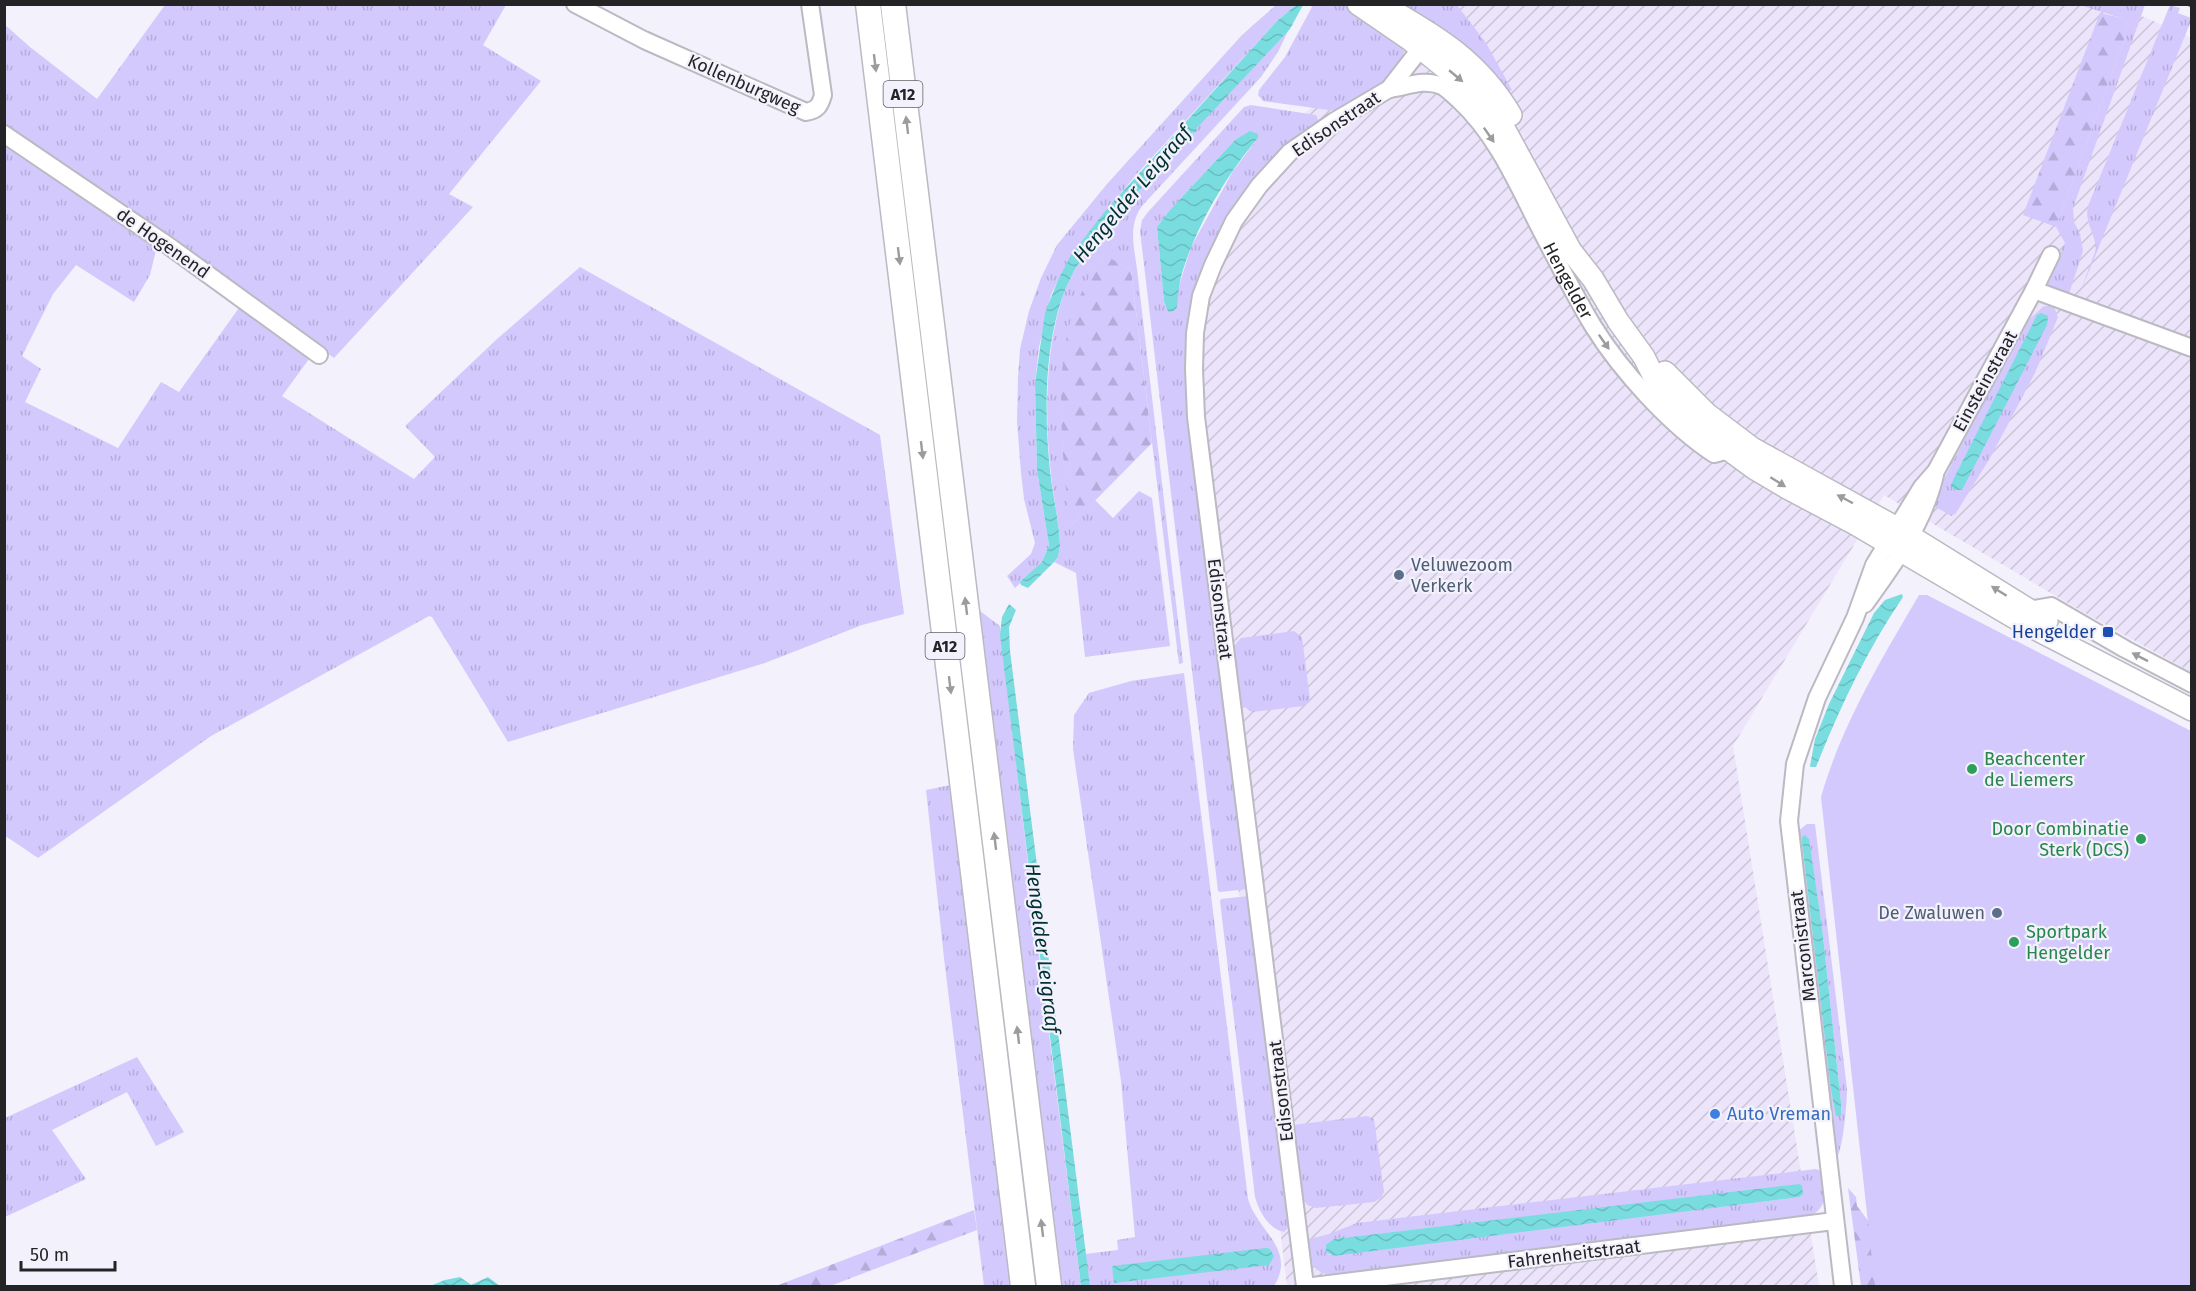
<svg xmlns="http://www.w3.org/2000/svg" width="2196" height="1291" font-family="'Fira Sans',sans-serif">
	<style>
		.industrial { fill: url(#industrial-furrows) }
		.grass { fill: url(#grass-tufts); fill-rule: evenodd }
		.forest { fill: url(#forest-firs) }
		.park { fill: #d4c9fd }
		.water { fill: url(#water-waves) }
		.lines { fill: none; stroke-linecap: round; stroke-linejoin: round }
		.minor-casing { stroke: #bbb9c2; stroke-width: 20 }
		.major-casing { stroke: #bbb9c2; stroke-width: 24 }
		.highway-casing { stroke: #bbb9c2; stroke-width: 27 }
		.minor { stroke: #fff; stroke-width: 16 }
		.major { stroke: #fff; stroke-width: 21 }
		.highway { stroke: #fff; stroke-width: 24 }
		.rail-casing { stroke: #8e8d93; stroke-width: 6 }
		.rail { stroke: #f3f1fb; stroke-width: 4; stroke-dasharray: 11; stroke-linecap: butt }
		.oneway { fill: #9c9c9e }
		.service-dot { fill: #5c6f8a; stroke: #f3f1fb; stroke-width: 2 }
		.transit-dot { fill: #1a4fb4; stroke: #f3f1fb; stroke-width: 2 }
		.leisure-dot { fill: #2e9e5b; stroke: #f3f1fb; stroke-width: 2 }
		.shop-dot { fill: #3f7fe0; stroke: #f3f1fb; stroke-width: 2 }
		.labels { text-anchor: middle; stroke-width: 4.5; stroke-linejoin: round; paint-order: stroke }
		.shield { fill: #f3f1fb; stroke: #626267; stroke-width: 1.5 }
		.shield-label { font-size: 16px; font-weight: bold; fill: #242427 }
		.street-label { font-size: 18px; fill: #242427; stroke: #f3f1fb }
		.service-label { font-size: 18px; fill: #4e5e75; stroke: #f3f1fb; text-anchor: start }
		.transit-label { font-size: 18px; fill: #164399; stroke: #f3f1fb; text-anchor: end }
		.leisure-label { font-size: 18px; fill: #27864d; stroke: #f3f1fb; text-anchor: start }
		.shop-label { font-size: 18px; fill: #366cbe; stroke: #f3f1fb; text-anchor: start }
		.water-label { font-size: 20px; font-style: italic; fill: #003133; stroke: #f3f1fb }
	</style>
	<defs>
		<pattern id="industrial-furrows" width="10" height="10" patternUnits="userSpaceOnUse" patternTransform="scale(1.5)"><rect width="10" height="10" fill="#ece4fa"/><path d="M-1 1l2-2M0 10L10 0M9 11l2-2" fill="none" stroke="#cac3d6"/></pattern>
		<pattern id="grass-tufts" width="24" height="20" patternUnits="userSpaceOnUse" patternTransform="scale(1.5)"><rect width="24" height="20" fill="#d4c9fd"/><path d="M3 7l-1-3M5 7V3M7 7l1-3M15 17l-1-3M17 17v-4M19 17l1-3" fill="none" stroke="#b6acd9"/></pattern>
		<pattern id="forest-firs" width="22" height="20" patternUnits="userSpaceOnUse" patternTransform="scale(1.5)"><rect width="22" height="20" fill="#d4c9fd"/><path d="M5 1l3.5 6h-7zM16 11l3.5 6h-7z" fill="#b6acd9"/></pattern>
		<pattern id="water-waves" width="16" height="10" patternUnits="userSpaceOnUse" patternTransform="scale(1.5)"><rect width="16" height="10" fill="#79dcdf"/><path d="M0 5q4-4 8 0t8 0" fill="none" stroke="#68bdbf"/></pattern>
	</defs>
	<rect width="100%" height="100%" fill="#f3f1fb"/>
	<path class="industrial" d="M 2108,4 L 2147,18 L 2191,38 L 2191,672 L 2090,616 L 1884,495 L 1733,746 L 1819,1286 L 1287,1286 L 1184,447 L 1170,301 L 1261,149 L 1362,67 L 1398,5 Z"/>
	<g class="grass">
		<path d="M 165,5 L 506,5 L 483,45 L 541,81 L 449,194 L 473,207 L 334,358 L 163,239 L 5,132 L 4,24 L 30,47 L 97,99 Z"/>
		<path d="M 1276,5 L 1296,5 L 1277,21 L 1135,176 L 1078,246 L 1058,280 L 1051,295 L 1039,347 L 1035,383 L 1037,470 L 1049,545 L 1042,562 L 1015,588 L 1007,576 L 1031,554 L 1035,543 L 1024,499 L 1021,473 L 1017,421 L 1018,377 L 1020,349 L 1029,311 L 1041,278 L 1057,245 L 1107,184 L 1242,35 Z"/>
		<path d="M 1309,5 L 1351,5 L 1404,48 L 1403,62 L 1389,80 L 1336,111 L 1263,101 L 1258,95 L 1259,90 L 1285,57 L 1312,7 Z"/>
		<path d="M 1390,5 L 1457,5 L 1486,43 L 1512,90 L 1504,94 Z"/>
		<path d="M 2079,5 L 2145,5 L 2073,208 L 2074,222 L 2080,234 L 2083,251 L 2069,294 L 2046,285 L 2065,243 L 2056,227 L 2125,38 L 2127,25 L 2122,18 Z"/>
		<path d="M 2170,5 L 2180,8 L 2178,13 L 2191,18 L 2191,21 L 2078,298 L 2096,249 C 2095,233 2084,222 2088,206 Z"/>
		<path d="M 1289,29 L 1278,52 L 1261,77 L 1142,206 C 1128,225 1134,247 1137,269 L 1183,663 L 1179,664 L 1131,270 L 1103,255 C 1049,333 1059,436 1071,525 L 1095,500 L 1113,518 L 1139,491 L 1152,498 L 1170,646 L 1085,657 L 1076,573 L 1054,562 L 1058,557 L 1060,546 C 1059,519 1052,492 1050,464 C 1044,409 1046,325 1072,275 C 1089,243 1123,210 1147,182 L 1148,184 L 1149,180 L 1230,91 Z"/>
		<path d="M 1251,105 L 1316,115 L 1319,122 L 1317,125 L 1272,163 L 1193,314 L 1248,889 L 1220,892 L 1218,891 L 1140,231 L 1142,220 L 1148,212 L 1244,107 ZM 1258,138 L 1233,171 L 1191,247 L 1179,286 L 1168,312 L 1164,301 L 1157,227 L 1169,211 L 1235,140 Z"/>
		<path d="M 4,143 L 157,246 L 150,275 L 134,302 L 76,265 L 53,294 L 22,356 L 41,369 L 25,402 L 118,448 L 161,382 L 179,392 L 241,305 L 312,355 L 282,396 L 414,479 L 435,457 L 405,426 L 497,339 L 580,267 L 880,435 L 904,614 L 862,625 L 765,663 L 508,742 L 432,617 L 429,616 L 211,736 L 38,858 L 4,835 Z"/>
		<path d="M 2044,306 L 2054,307 L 2058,317 L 2035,373 L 1990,458 L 1956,513 L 1951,516 L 1931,504 L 2025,323 Z"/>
		<path d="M 980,611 L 1000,626 L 1035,923 L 1081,1286 L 1062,1286 Z"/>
		<path d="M 1294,631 L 1302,637 L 1310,700 L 1304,706 L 1252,712 L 1240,704 L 1233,647 L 1241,638 Z"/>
		<path d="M 1184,673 L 1248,1199 C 1257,1231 1297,1249 1274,1286 L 1090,1286 L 1085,1254 L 1118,1250 L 1117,1240 L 1135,1237 L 1121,1081 L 1073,749 L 1074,715 L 1089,693 L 1131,681 Z"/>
		<path d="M 950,785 L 1012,1286 L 984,1286 L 944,958 L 926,790 Z"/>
		<path d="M 1807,824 L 1815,824 L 1847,1089 C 1847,1102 1843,1153 1835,1160 L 1798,831 ZM 1808,837 L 1822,927 L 1841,1102 L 1834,1107 L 1802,843 Z"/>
		<path d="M 1249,896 L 1291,1225 L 1284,1232 C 1269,1229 1259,1212 1255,1197 L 1220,901 L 1221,899 Z"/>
		<path d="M 137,1057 L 184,1132 L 156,1146 L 127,1092 L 52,1130 L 86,1179 L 5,1217 L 5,1118 Z"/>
		<path d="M 1367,1116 L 1374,1119 L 1384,1192 L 1381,1198 L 1374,1202 L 1316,1208 L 1307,1205 L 1304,1200 L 1293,1125 Z"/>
		<path d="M 1816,1169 L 1823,1172 C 1825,1191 1829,1207 1810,1216 L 1329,1275 C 1309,1270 1309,1257 1306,1240 L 1329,1234 L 1357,1223 ZM 1801,1185 L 1802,1196 L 1800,1197 L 1329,1255 L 1334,1239 Z"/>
	</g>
	<g class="forest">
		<path d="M 2100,13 L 2122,18 L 2127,25 L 2125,38 L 2056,227 L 2023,215 Z"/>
		<path d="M 1103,254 L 1131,270 L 1152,443 L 1070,526 C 1063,465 1053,374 1072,316 C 1080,294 1090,274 1103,254 Z"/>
		<path d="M 1848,1188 L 1856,1197 L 1857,1206 L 1872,1226 L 1882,1286 L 1861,1286 Z"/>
		<path d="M 974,1210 L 977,1230 L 830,1286 L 776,1286 Z"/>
	</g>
	<path class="park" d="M 1919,595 L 1927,595 L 2191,731 L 2191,1286 L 1875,1286 L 1821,797 C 1842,724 1881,660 1919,595 Z"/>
	<g class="water">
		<path d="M 1296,5 L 1303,5 L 1290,29 L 1196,129 L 1197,131 L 1195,133 L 1193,132 L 1149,180 L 1150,182 L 1148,184 L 1146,183 C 1123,210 1088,244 1072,275 C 1045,327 1044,403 1049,460 C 1051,489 1059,518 1060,546 L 1058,557 L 1054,562 L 1028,588 L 1021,585 L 1020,582 L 1042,562 L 1049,545 L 1037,470 L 1035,383 L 1045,313 L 1058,280 L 1071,255 L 1106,210 L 1277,21 Z"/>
		<path d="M 1250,131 L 1258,134 L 1258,138 C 1227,174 1197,225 1183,270 C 1179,282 1178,295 1177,307 L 1174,311 L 1168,312 L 1164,301 L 1157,227 L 1169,211 L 1235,140 Z"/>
		<path d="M 2041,313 L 2048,316 L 2047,325 L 1962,490 L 1954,490 L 1951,485 L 1954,478 L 2037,315 Z"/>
		<path d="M 1902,594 L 1903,597 C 1867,650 1840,707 1816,767 L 1811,767 L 1810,766 L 1815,739 L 1829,704 L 1874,613 L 1885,600 Z"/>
		<path d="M 1009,604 L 1016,610 L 1009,627 L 1010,651 L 1090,1286 L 1081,1286 L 1000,635 L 1002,617 Z"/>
		<path d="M 1805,835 L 1809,839 L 1822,927 L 1841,1102 L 1841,1116 L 1836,1116 L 1831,1090 L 1802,843 L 1802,837 Z"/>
		<path d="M 1800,1184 L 1802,1186 L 1803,1194 L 1800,1197 L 1333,1256 L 1326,1251 L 1326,1245 L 1334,1239 Z"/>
		<path d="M 1266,1248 L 1270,1249 L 1274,1256 L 1269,1265 L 1114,1283 L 1112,1266 Z"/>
		<path d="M 460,1277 L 471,1285 L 488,1277 L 500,1286 L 430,1286 L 445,1280 Z"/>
	</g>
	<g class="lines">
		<defs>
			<g id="minor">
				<path d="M 575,4 L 644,40 L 806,112 C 817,110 820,106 823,95 L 810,4"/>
				<path id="s1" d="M 1389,89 C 1407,87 1423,78 1442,86 C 1448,89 1454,96 1459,100 C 1498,136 1519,188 1543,234 C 1559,265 1575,296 1593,326 C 1621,371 1670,425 1714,454 L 1729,450"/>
				<path d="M 4,134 L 166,244 L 319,355"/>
				<path d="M 2051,255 L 2034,290 L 2192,348"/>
				<path d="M 1865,604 C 1894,564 1924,523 1935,475"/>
				<path d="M 2029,610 L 2051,606 L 2125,649 L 2192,684"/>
				<path d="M 1305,1286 L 1196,417 L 1194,369 L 1195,333 L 1201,296 L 1213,265 L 1234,221 L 1259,186 L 1290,152 L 1333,122 L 1389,89 L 1421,48 L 1431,43"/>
				<path d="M 1313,1286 L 1834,1221"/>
				<path d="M 1843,1286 L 1789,821 L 1795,764 L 1817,698 L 1855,618 L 1874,565 L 1922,487 L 1936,471 L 2034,290"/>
			</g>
			<g id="major">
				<path d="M 1358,4 L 1409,39 L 1475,92 L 1487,104 L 1505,130 L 1571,251 L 1593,279 L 1618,321 L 1644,357 L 1657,383 L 1678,407 L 1706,433 L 1755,469 L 1787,488 L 1855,524 L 2020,621 L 2192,710"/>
				<path d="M 1384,6 C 1437,36 1479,61 1511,115"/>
				<path d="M 1665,372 L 1707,414 L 1752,448 L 1897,528 L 2047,621"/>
			</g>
			<g id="highway">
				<path d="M 868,4 L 1023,1286"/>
				<path d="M 893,4 L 1049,1286"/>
			</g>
		</defs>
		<use href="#minor" class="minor-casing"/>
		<use href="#major" class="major-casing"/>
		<use href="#highway" class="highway-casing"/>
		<use href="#minor" class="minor"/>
		<use href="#major" class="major"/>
		<use href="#highway" class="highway"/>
		<defs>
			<path id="rail" d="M 2190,4 L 2192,5"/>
		</defs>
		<use href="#rail" class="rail-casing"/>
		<use href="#rail" class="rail"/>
	</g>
	<defs><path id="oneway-solid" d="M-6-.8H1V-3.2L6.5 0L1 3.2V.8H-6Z" transform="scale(1.5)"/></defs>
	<g class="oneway">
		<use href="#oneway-solid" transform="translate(875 63) rotate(83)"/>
		<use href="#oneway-solid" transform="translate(1456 76) rotate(40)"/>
		<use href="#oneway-solid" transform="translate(907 125) rotate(-97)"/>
		<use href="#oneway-solid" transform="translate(1489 135) rotate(55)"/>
		<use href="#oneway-solid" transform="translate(899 256) rotate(83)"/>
		<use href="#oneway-solid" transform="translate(1604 342) rotate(55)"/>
		<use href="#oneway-solid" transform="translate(922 450) rotate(83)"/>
		<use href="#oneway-solid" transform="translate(1778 482) rotate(32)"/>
		<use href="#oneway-solid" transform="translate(1845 499) rotate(-152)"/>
		<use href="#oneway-solid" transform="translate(1999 591) rotate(-148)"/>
		<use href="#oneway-solid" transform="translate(966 606) rotate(-97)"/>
		<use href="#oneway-solid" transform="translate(2140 657) rotate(-153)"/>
		<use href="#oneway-solid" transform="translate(950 685) rotate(83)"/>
		<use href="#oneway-solid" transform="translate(995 841) rotate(-97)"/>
		<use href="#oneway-solid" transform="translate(1018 1035) rotate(-97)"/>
		<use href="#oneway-solid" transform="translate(1042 1228) rotate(-97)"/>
	</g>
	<g class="service-dot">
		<circle cx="1399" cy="575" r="6"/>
		<circle cx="1997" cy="913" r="6"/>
	</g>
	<rect class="transit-dot" x="2102" y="626" width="12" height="12" rx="3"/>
	<g class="leisure-dot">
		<circle cx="1972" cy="769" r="6"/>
		<circle cx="2141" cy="839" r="6"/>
		<circle cx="2014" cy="942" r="6"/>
	</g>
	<circle class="shop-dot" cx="1715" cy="1114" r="6"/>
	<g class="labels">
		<g class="shield">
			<rect x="883.5" y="81" width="39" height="26" rx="4.5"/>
			<rect x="925.5" y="633" width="39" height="26" rx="4.5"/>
		</g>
		<g class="shield-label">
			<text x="903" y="100">A12</text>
			<text x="945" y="652">A12</text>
		</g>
		<g class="street-label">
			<text transform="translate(744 84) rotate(24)" y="6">Kollenburgweg</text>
			<text transform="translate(1336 124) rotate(-34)" y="6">Edisonstraat</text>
			<text transform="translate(163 243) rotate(35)" y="6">de Hogenend</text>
			<text dy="6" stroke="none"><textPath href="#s1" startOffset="288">Hengelder</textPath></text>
			<text transform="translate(1985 381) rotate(-61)" y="6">Einsteinstraat</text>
			<text transform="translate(1220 609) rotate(83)" y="6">Edisonstraat</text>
			<text transform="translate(1803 946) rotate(-97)" y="6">Marconistraat</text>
			<text transform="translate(1281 1091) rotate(-97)" y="6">Edisonstraat</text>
			<text transform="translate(1574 1254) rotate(-7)" y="6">Fahrenheitstraat</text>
		</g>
		<g class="service-label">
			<text x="1411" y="571">Veluwezoom<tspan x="1411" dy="21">Verkerk</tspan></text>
			<text x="1985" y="919" text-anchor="end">De Zwaluwen</text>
		</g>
		<g class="transit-label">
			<text x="2096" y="638">Hengelder</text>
		</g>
		<g class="leisure-label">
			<text x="1984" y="765">Beachcenter<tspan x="1984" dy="21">de Liemers</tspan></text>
			<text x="2129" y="835" text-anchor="end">Door Combinatie<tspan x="2129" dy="21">Sterk (DCS)</tspan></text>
			<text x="2026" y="938">Sportpark<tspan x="2026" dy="21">Hengelder</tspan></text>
		</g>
		<g class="shop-label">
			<text x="1727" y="1120">Auto Vreman</text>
		</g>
		<g class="water-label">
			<text transform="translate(1132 194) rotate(-50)" y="7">Hengelder Leigraaf</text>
			<text transform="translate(1043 948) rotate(83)" y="7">Hengelder Leigraaf</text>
		</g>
	</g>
	<rect width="2196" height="1291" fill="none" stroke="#242427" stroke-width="12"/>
	<path d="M21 1261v9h94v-9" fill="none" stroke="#242427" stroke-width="3"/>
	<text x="30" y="1261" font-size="18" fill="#242427" stroke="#f3f1fb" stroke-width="4.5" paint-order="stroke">50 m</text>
</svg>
